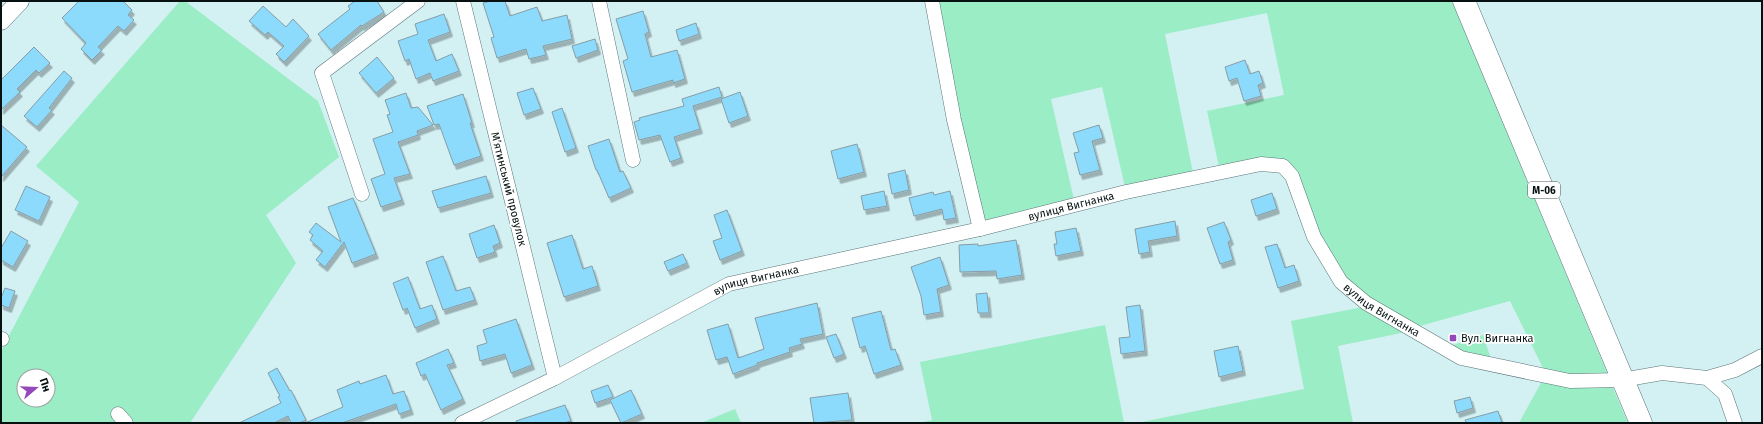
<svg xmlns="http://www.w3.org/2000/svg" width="1763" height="424" font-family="'Fira Sans',sans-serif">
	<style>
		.green { fill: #9aedc5; fill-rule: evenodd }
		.building { fill: #8ddbfc; stroke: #859da7; filter: url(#shadow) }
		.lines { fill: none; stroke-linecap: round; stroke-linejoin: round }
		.minor-casing { stroke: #5b7578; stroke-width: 15 }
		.tertiary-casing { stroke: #5b7578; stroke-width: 19 }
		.trunk-casing { stroke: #5b7578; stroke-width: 23 }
		.minor { stroke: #fff; stroke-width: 14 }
		.tertiary { stroke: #fff; stroke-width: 18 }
		.trunk { stroke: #fff; stroke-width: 22 }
		.poi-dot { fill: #9448b9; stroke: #fff; stroke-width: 1.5 }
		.labels { text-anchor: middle; stroke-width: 3.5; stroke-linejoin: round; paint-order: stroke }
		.shield { fill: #fff; stroke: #515859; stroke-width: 1 }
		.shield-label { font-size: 10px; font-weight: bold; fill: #071112 }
		.street-label { font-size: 11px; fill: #071112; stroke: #fff }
		.poi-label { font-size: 11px; fill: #071112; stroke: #fff; text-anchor: start }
	</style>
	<defs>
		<filter id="shadow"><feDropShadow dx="2.5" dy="4.5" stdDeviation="0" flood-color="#0004"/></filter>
	</defs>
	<rect width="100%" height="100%" fill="#d3f0f3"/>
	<g class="green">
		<path d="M 180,1 L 185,1 L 318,101 L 339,157 L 266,215 L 296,263 L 190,423 L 1,423 L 1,351 L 79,202 L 36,166 ZM 24,376 L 48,376 L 48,400 L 24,400 Z"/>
		<path d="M 937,1 L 1452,1 L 1608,375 L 1571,375 L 1544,370 L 1510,301 L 1416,327 L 1369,299 L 1345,279 L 1319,235 L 1297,173 L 1219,167 L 1207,111 L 1284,95 L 1267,13 L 1165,34 L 1193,173 L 1125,187 L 1102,87 L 1051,99 L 1074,200 L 983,223 L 959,119 Z"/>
		<path d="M 1363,307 L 1406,332 L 1338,346 L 1353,423 L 1137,423 L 1304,389 L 1291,321 Z"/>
		<path d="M 1105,325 L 1124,423 L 919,423 L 932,420 L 920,362 Z"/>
		<path d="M 1483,335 L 1491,359 L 1463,353 L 1450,346 Z"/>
		<path d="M 1542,381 L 1612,386 L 1628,423 L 1519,423 Z"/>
		<path d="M 735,409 L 741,423 L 701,423 Z"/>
	</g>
	<g class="building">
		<path d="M 79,1 L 123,1 L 132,10 L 128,15 L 134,20 L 124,31 L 118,26 L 98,47 L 102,50 L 92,60 L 81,49 L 86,43 L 62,18 Z"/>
		<path d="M 355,1 L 377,1 L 384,12 L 362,26 L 361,25 L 331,50 L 318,34 L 350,9 L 348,6 Z"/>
		<path d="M 491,1 L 505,1 L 510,16 L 537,7 L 542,21 L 567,15 L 572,39 L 543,46 L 546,55 L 529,59 L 526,49 L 497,58 L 491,38 L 494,37 L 483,3 Z"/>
		<path d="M 263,6 L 286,27 L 293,19 L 309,36 L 284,62 L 276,54 L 284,46 L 268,32 L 265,35 L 249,21 Z"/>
		<path d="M 643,11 L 649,32 L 645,34 L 651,57 L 677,50 L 685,79 L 673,83 L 673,80 L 632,92 L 623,61 L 628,59 L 616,19 Z"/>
		<path d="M 444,14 L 450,32 L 428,40 L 436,61 L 452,54 L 459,71 L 433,81 L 430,73 L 416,79 L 409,59 L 405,61 L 398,41 L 418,34 L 415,24 Z"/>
		<path d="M 696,23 L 699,34 L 679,41 L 676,30 Z"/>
		<path d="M 595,39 L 598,50 L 576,58 L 572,46 Z"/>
		<path d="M 34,47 L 50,63 L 39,73 L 36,70 L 17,89 L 20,92 L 1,110 L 1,80 Z"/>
		<path d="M 377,57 L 394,78 L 376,93 L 359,73 Z"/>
		<path d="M 1245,60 L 1250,74 L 1259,71 L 1263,83 L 1258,85 L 1261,96 L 1244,101 L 1237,78 L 1229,81 L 1225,67 Z"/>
		<path d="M 64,71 L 72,78 L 49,108 L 52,110 L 37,127 L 24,116 Z"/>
		<path d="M 719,87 L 722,97 L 693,106 L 700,129 L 674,137 L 681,158 L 670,162 L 660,135 L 639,140 L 634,122 L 640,120 L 639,118 L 684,106 L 682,99 Z"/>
		<path d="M 533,88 L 541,109 L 524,115 L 517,93 Z"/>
		<path d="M 740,92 L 748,116 L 729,123 L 721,99 Z"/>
		<path d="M 406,93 L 411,108 L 418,107 L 433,125 L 417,131 L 418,135 L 398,142 L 410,174 L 394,178 L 402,200 L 381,207 L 371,179 L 385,174 L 373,139 L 393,132 L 387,115 L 390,114 L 385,100 Z"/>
		<path d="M 463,94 L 472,123 L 470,123 L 481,156 L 454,165 L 439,124 L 434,125 L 427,106 Z"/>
		<path d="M 562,108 L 576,148 L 565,152 L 552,112 Z"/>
		<path d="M 1,125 L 27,147 L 1,177 Z"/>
		<path d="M 1099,125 L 1103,138 L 1092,141 L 1100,170 L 1080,175 L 1074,153 L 1079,152 L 1073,133 Z"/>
		<path d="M 609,139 L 620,172 L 623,171 L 631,188 L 609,198 L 597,170 L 596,170 L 588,146 Z"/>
		<path d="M 857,144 L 864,172 L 838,179 L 831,151 Z"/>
		<path d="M 905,170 L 909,190 L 892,194 L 888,174 Z"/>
		<path d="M 486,176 L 491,193 L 438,208 L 432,191 Z"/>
		<path d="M 26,186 L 50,197 L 39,221 L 15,210 Z"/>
		<path d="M 884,191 L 887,206 L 864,210 L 861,196 Z"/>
		<path d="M 950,191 L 956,218 L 944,220 L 942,209 L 914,216 L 909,198 L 933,192 L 934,195 Z"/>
		<path d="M 1272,193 L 1277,209 L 1256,216 L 1251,200 Z"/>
		<path d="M 353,198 L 376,254 L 352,263 L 344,242 L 325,267 L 316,260 L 323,251 L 310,240 L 313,235 L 309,232 L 316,223 L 341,242 L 328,207 Z"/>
		<path d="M 727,210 L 742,251 L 720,260 L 713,241 L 722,238 L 714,215 Z"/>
		<path d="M 1175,221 L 1177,236 L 1148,241 L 1150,252 L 1139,254 L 1135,229 Z"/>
		<path d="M 1224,222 L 1231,240 L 1228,242 L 1233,260 L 1220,264 L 1207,228 Z"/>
		<path d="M 494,225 L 500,243 L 493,246 L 495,252 L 477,258 L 469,234 Z"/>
		<path d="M 1076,228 L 1081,251 L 1056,256 L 1054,244 L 1057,244 L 1055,232 Z"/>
		<path d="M 11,231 L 28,241 L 13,267 L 1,260 L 1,248 Z"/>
		<path d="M 572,235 L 583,269 L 592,266 L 598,286 L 564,297 L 547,243 Z"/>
		<path d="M 1016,240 L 1022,275 L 997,279 L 996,271 L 960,272 L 959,245 L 978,244 L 978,246 Z"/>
		<path d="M 1277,244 L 1285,268 L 1294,265 L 1299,281 L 1278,288 L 1265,247 Z"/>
		<path d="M 683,254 L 687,263 L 668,271 L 664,262 Z"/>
		<path d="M 443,256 L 456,291 L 470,287 L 475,300 L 443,310 L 426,262 Z"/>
		<path d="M 940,257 L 949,285 L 937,289 L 941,312 L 924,315 L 921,296 L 911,267 Z"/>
		<path d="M 408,277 L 420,309 L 432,305 L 437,319 L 415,328 L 407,308 L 403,310 L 393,283 Z"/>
		<path d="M 5,288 L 15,291 L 9,308 L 1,305 L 1,298 Z"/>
		<path d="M 987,293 L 989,313 L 978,313 L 976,294 Z"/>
		<path d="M 817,303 L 823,334 L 800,339 L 802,344 L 789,348 L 790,352 L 757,363 L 757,365 L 733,374 L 727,357 L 716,360 L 707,330 L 728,324 L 738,358 L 764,349 L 755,318 Z"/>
		<path d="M 1140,305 L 1145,351 L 1121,354 L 1119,338 L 1130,337 L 1126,307 Z"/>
		<path d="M 881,311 L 891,350 L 895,349 L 901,365 L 874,374 L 865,346 L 860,348 L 852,318 Z"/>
		<path d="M 516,319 L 532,365 L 511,373 L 505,354 L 480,361 L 477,346 L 487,343 L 483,330 Z"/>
		<path d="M 836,334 L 844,354 L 834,358 L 826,337 Z"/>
		<path d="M 1238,346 L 1243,371 L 1219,377 L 1214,351 Z"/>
		<path d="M 448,349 L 454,363 L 447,365 L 463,399 L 441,410 L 425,374 L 421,376 L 416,363 Z"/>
		<path d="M 277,368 L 290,391 L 291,390 L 306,420 L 299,423 L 291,423 L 288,416 L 274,423 L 239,423 L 281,403 L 278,397 L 280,396 L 268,373 Z"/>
		<path d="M 386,375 L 393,394 L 404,391 L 411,410 L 399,414 L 396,404 L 342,423 L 305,423 L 343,407 L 337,390 L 359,381 L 360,384 Z"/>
		<path d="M 608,385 L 613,397 L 595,403 L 591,391 Z"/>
		<path d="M 631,390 L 642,414 L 621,423 L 610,400 Z"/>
		<path d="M 848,393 L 852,420 L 814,423 L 810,398 Z"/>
		<path d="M 1470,397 L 1473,408 L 1457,413 L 1454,401 Z"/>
		<path d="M 565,405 L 571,421 L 564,423 L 517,423 L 516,421 Z"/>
		<path d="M 1498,411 L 1502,423 L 1466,423 L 1465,420 Z"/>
	</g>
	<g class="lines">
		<defs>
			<g id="minor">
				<path d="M 463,1 L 555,378"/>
				<path d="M 599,1 L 633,160"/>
				<path d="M 932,1 L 954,120 L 980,229"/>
				<path d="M 362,194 L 322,73 L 418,1"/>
				<path d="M 1,339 L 2,339"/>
				<path d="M 1707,378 L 1725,394 L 1735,423"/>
				<path d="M 118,414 L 126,423"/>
				<path id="s1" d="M 462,423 L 555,378 L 729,284 L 980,229 L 1126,192 L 1261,164 L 1283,166 L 1292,176 L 1314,237 L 1341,282 L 1366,303 L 1461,358 L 1570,381 L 1622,380 L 1662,373 L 1707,378 L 1735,370 L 1762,356"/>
			</g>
			<path id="tertiary" d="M 1,21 L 20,1"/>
			<path id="trunk" d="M 1464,1 L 1641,423"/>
		</defs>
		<use href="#minor" class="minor-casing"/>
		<use href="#tertiary" class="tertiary-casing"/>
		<use href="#trunk" class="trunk-casing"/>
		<use href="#minor" class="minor"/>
		<use href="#tertiary" class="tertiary"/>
		<use href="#trunk" class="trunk"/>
	</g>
	<rect class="poi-dot" x="1449" y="334" width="8" height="8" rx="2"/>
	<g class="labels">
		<rect class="shield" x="1528" y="182" width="32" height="16" rx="3"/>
		<g class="shield-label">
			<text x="1544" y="194">М-06</text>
		</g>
		<g class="street-label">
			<text transform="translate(509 189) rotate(76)" y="4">Мʼятинський провулок</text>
			<text dy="4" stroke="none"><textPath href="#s1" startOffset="652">вулиця Вигнанка</textPath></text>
			<text dy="4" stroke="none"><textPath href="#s1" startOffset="328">вулиця Вигнанка</textPath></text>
			<text dy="4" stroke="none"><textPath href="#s1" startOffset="1049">вулиця Вигнанка</textPath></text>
		</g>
		<g class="poi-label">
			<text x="1461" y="342">Вул. Вигнанка</text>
		</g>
	</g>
	<rect width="1763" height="424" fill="none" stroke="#071112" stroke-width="4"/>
	<g transform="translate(36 388) rotate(71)"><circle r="19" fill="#ffffff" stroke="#9ca0a0"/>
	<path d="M0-3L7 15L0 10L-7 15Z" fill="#9448b9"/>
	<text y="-6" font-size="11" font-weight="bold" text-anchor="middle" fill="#071112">Пн</text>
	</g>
</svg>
